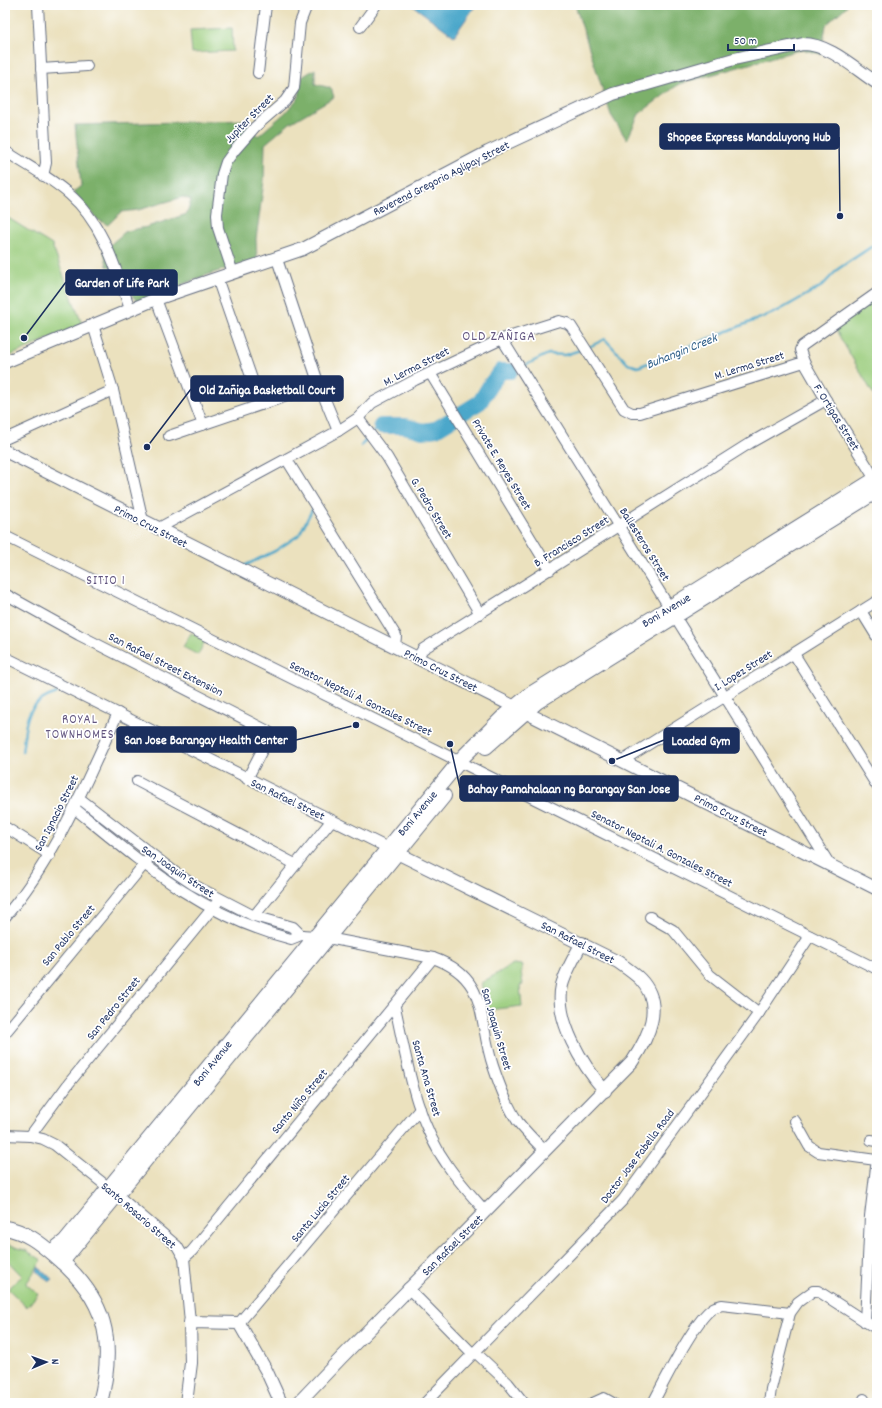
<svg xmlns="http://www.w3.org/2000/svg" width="882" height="1408" font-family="Dekko,sans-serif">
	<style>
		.green { fill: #9acc7b; stroke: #5a7e6c }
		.forest { fill: #7bb06b; stroke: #4b7064 }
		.water { fill: #4ca7ca; stroke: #346b94 }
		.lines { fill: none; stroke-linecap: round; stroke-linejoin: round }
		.stream { stroke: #4ca7ca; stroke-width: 2.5 }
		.river { stroke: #4ca7ca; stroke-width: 16 }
		.minor-casing { stroke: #646d80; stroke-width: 12 }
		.tertiary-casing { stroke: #646d80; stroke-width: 14 }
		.secondary-casing { stroke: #646d80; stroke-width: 16 }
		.minor { stroke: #fff; stroke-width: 10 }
		.tertiary { stroke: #fff; stroke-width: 12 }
		.secondary { stroke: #fff; stroke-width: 14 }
		.labels { text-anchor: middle; stroke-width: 3.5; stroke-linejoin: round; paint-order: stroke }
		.street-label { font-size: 12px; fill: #1b2f5e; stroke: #fff }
		.water-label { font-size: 13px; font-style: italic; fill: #2f5f89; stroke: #fff }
		.neighbourhood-label { font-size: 13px; letter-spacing: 1px; fill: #635680; stroke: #fff }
		.quarter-label { font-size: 14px; letter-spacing: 1px; fill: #635680; stroke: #fff }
		.leader { fill: none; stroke: #1b2f5e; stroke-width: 1.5 }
		.callout-dot { fill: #1b2f5e; stroke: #fff; stroke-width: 1.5 }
		.callout { fill: #1b2f5e; stroke: #1b2f5e; stroke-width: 1.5 }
		.callout-label { font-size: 13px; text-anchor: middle; font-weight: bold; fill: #fff }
	</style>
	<rect width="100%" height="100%" fill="#fff"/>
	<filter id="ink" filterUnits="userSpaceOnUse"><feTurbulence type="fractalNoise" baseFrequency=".025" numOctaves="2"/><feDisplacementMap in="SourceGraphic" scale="8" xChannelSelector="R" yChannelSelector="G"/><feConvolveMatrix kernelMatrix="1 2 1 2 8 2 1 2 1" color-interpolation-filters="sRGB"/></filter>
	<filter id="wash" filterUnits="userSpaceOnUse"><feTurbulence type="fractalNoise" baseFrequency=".012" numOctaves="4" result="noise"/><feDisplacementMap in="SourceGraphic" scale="16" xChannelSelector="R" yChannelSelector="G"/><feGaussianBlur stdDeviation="0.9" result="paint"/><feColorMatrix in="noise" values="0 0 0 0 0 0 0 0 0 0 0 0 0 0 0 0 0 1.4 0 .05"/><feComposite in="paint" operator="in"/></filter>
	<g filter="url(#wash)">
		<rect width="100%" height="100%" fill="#ebe1be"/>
		<g class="green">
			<path d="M 232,28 L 233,51 L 192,53 L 190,30 Z"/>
			<path d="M 5,216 L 52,245 L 82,324 L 5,358 Z"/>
			<path d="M 877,297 L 877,396 L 875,397 L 834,327 Z"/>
			<path d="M 191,633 L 205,641 L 198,655 L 183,647 Z"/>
			<path d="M 513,964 L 523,965 L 521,972 L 523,984 L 520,985 L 522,1006 L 488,1010 L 481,983 Z"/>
			<path d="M 5,1243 L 27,1251 L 42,1260 L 26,1284 L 38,1294 L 27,1307 L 8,1289 L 22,1276 L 5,1258 Z"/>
		</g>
		<g class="forest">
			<path d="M 575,5 L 848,5 L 826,25 L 821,54 L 805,50 L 795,51 L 679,84 L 639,114 L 627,140 L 611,115 Z"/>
			<path d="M 315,69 L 315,84 L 331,88 L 334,97 L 290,123 L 265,144 L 264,181 L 256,239 L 257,260 C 216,271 178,283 142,305 L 133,297 L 124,276 L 107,266 L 104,250 L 126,231 L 147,227 L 187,214 L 191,200 L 183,197 L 138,210 L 121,212 L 108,225 L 97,219 L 73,192 L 81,186 L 75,125 L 247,120 L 258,136 L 285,113 L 299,97 L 302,77 Z"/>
		</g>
		<g class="water">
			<path d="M 412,5 L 476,5 L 454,36 Z"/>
			<path d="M 38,1267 L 53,1279 L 49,1282 L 37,1271 Z"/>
		</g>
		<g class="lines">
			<g class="stream">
				<path d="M 587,348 L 605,339 L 628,364 L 638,367 L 778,311 L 822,286 L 838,269 L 877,243"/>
				<path d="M 522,367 L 548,354 L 565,355 L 583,349"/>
				<path d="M 510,371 L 517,369"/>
				<path d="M 373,432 L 381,426"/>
				<path d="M 361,446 L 368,437"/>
				<path d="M 244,566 L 275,551 L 299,535 L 313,508"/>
				<path d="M 22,752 C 27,721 23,704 57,693"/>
			</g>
			<path class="river" d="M 381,426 L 405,426 L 423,431 L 436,429 L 480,402 L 490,385 L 501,371 L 510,371"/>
		</g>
	</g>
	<g filter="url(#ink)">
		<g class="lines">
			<defs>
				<g id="minor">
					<path d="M 38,5 L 46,163 L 43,176"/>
					<path d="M 360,27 L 376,5"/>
					<path d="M 41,69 L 87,66"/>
					<path d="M 258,73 L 266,5"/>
					<path d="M 5,151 C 26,165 50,177 69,194 C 103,223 116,269 130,309"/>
					<path d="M 277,259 L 319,385 L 338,431"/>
					<path d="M 233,273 L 218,228 L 217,214 L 222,174 L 226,162 L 234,151 L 255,127 L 285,101 L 294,88 L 300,23 L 307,5"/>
					<path d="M 217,278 L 261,405"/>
					<path d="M 156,299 L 203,425"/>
					<path d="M 93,325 L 113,390 L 143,521"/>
					<path d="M 502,339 L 830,865"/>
					<path d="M 430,373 L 550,570"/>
					<path d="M 358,418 L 387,457 L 480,614"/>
					<path d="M 169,436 L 319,385"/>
					<path d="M 5,439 L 113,390"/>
					<path d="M 287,460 L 396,636 L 395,647"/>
					<path d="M 875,479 L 826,400 L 804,362 L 800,350 L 802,346 L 877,293"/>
					<path d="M 157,529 L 338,431 L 358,418 L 372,403 L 415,380 L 502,339 L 559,321 L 567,323 L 571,326 L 624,409 L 632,413 L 640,413 L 804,362"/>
					<path d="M 5,536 L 877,969"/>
					<path d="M 5,594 L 79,635 L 266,730 L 270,733 L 269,737 L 247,779"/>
					<path d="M 861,611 L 877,637"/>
					<path d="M 794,654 L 877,786"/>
					<path d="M 5,657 L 388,848"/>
					<path d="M 417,658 L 423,649 L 750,443 L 826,400"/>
					<path d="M 622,761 L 877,601"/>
					<path d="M 137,781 L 295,864"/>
					<path d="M 79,798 L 176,873 L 194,885 L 254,916 L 293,927 L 301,935"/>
					<path d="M 74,808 C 143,864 203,917 291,939 L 301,935 L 317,936 L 433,958 C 490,978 477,1019 493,1066 C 499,1084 507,1106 518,1122 C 526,1132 536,1142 545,1151"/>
					<path d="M 5,827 L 50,855"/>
					<path d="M 254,916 L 331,821"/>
					<path d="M 5,917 C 56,857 85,784 118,713"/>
					<path d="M 650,917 L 673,930 L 710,975 L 759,1013"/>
					<path d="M 395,1007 C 407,1060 415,1120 448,1166 C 459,1182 472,1196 485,1211"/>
					<path d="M 5,1033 L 147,861"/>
					<path d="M 795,1121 L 809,1146 L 818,1152 L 876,1160"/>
					<path d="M 5,1135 L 30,1136 L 43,1139 L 55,1145 L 109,1188 L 177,1246 L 184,1258 L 190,1322"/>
					<path d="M 30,1136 L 69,1083 L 220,899"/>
					<path d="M 871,1140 L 877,1141"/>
					<path d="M 184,1258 L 192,1251 L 433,958"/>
					<path d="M 408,1288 L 473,1354"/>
					<path d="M 865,1322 L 870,1216 L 877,1159"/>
					<path d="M 239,1323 L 420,1109"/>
					<path d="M 475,1352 L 508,1383 L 524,1403"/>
					<path d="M 425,1403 L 623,1200 L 759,1013 L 810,936"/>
					<path d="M 593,1403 L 604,1398 L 613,1403"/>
					<path d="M 653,1403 C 664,1382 695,1319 713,1308 C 716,1306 719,1306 722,1305 L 790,1313"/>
					<path d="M 769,1403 L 771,1389 L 790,1313 L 798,1302 L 813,1291 L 818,1291 L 877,1329"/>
					<path d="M 863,1403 L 864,1399"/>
				</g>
				<g id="tertiary">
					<path d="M 5,362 L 156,299 L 303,249 L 488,152 L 613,94 L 734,59 L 803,44 C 830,44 855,69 877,83"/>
					<path d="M 5,451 C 295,599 587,742 877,889"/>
					<path d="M 582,943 C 575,956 566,971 562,985 C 554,1020 583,1066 605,1091"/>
					<path d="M 186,1403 L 191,1363 L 190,1322 L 239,1323 L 267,1372 L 281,1403"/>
					<path d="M 298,1403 L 341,1358 L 632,1062 C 648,1038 665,1005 640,979 C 634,973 625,967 618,962 L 389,849"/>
				</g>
				<g id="secondary">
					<path d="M 486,747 L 537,702 L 877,491"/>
					<path d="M 5,1228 C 25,1231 40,1243 55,1256 C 106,1298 116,1340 100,1403"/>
					<path d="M 51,1252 L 65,1241 L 464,756 L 505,715 L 532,693 L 877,478"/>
					<path d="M 62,1262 L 444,796"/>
				</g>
			</defs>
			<use href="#minor" class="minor-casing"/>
			<use href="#tertiary" class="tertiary-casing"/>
			<use href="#secondary" class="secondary-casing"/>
			<use href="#minor" class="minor"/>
			<use href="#tertiary" class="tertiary"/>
			<use href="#secondary" class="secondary"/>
		</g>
	</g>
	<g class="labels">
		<g class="street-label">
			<text transform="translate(249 118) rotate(-45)" y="4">Jupiter Street</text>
			<text transform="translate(441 178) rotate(-27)" y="4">Reverend Gregorio Aglipay Street</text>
			<text transform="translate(749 365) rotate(-17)" y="4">M. Lerma Street</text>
			<text transform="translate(416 366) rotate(-27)" y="4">M. Lerma Street</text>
			<text transform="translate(837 417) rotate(58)" y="4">F. Ortigas Street</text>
			<text transform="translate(502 464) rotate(59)" y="4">Private E. Reyes Street</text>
			<text transform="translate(432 508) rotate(59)" y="4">G. Pedro Street</text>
			<text transform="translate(151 526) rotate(27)" y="4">Primo Cruz Street</text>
			<text transform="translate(571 541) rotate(-32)" y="4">B. Francisco Street</text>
			<text transform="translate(645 544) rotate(58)" y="4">Ballesteros Street</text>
			<text transform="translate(666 610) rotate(-31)" y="4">Boni Avenue</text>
			<text transform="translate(166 664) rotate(27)" y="4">San Rafael Street Extension</text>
			<text transform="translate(441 670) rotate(27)" y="4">Primo Cruz Street</text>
			<text transform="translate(743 670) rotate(-32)" y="4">I. Lopez Street</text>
			<text transform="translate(361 698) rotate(26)" y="4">Senator Neptali A. Gonzales Street</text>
			<text transform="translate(288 799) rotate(26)" y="4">San Rafael Street</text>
			<text transform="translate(56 813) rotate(-63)" y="4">San Ignacio Street</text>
			<text transform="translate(417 813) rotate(-50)" y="4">Boni Avenue</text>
			<text transform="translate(731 815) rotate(27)" y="4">Primo Cruz Street</text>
			<text transform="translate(662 848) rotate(27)" y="4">Senator Neptali A. Gonzales Street</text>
			<text transform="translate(178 871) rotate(34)" y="4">San Joaquin Street</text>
			<text transform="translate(68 935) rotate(-50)" y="4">San Pablo Street</text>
			<text transform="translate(578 942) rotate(27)" y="4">San Rafael Street</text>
			<text transform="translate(113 1008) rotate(-51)" y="4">San Pedro Street</text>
			<text transform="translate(497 1029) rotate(74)" y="4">San Joaquin Street</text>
			<text transform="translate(212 1063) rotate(-51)" y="4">Boni Avenue</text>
			<text transform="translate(427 1078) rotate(74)" y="4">Santa Ana Street</text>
			<text transform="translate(299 1101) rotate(-50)" y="4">Santo Niño Street</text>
			<text transform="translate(637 1156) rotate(-53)" y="4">Doctor Jose Fabella Road</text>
			<text transform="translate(320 1208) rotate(-50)" y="4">Santa Lucia Street</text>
			<text transform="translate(139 1215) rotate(41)" y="4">Santo Rosario Street</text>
			<text transform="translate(452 1245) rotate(-45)" y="4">San Rafael Street</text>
		</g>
		<g class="water-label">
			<text transform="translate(681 350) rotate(-22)" y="5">Buhangin Creek</text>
		</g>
		<g class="neighbourhood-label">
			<text x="106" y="584">SITIO 1</text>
			<text x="80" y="723">ROYAL<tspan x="80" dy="15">TOWNHOMES</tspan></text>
		</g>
		<g class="quarter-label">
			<text x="499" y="340">OLD ZAÑIGA</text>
		</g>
	</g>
	<path class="leader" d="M840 216L839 137M24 338L66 282M147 447L191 389M356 725L296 740M612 761L664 740M450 744L460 788"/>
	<g class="callout-dot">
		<circle cx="840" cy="216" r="4"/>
		<circle cx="24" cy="338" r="4"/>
		<circle cx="147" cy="447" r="4"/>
		<circle cx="356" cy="725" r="4"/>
		<circle cx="612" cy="761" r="4"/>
		<circle cx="450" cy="744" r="4"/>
	</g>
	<g class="callout">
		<rect x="660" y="124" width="179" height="25" rx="4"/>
		<rect x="66" y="270" width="111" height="25" rx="4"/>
		<rect x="191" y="376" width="152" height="25" rx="4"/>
		<rect x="117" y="727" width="179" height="25" rx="4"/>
		<rect x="664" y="728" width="75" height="25" rx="4"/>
		<rect x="460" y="776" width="218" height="25" rx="4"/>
	</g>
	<g class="callout-label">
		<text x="749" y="141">Shopee Express Mandaluyong Hub</text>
		<text x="122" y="287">Garden of Life Park</text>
		<text x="267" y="394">Old Zañiga Basketball Court</text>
		<text x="206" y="744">San Jose Barangay Health Center</text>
		<text x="701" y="745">Loaded Gym</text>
		<text x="569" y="793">Bahay Pamahalaan ng Barangay San Jose</text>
	</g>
	<rect width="882" height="1408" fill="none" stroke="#fff" stroke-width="20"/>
	<g transform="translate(46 1362) rotate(88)" stroke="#ffffff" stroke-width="3" paint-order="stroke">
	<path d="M0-3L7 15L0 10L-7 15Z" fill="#1b2f5e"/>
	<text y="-6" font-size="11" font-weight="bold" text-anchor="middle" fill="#1b2f5e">N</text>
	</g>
	<path d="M728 44v6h66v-6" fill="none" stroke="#1b2f5e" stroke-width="2"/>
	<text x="734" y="44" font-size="12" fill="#1b2f5e" stroke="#ffffff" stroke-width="3" paint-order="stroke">50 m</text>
</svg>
